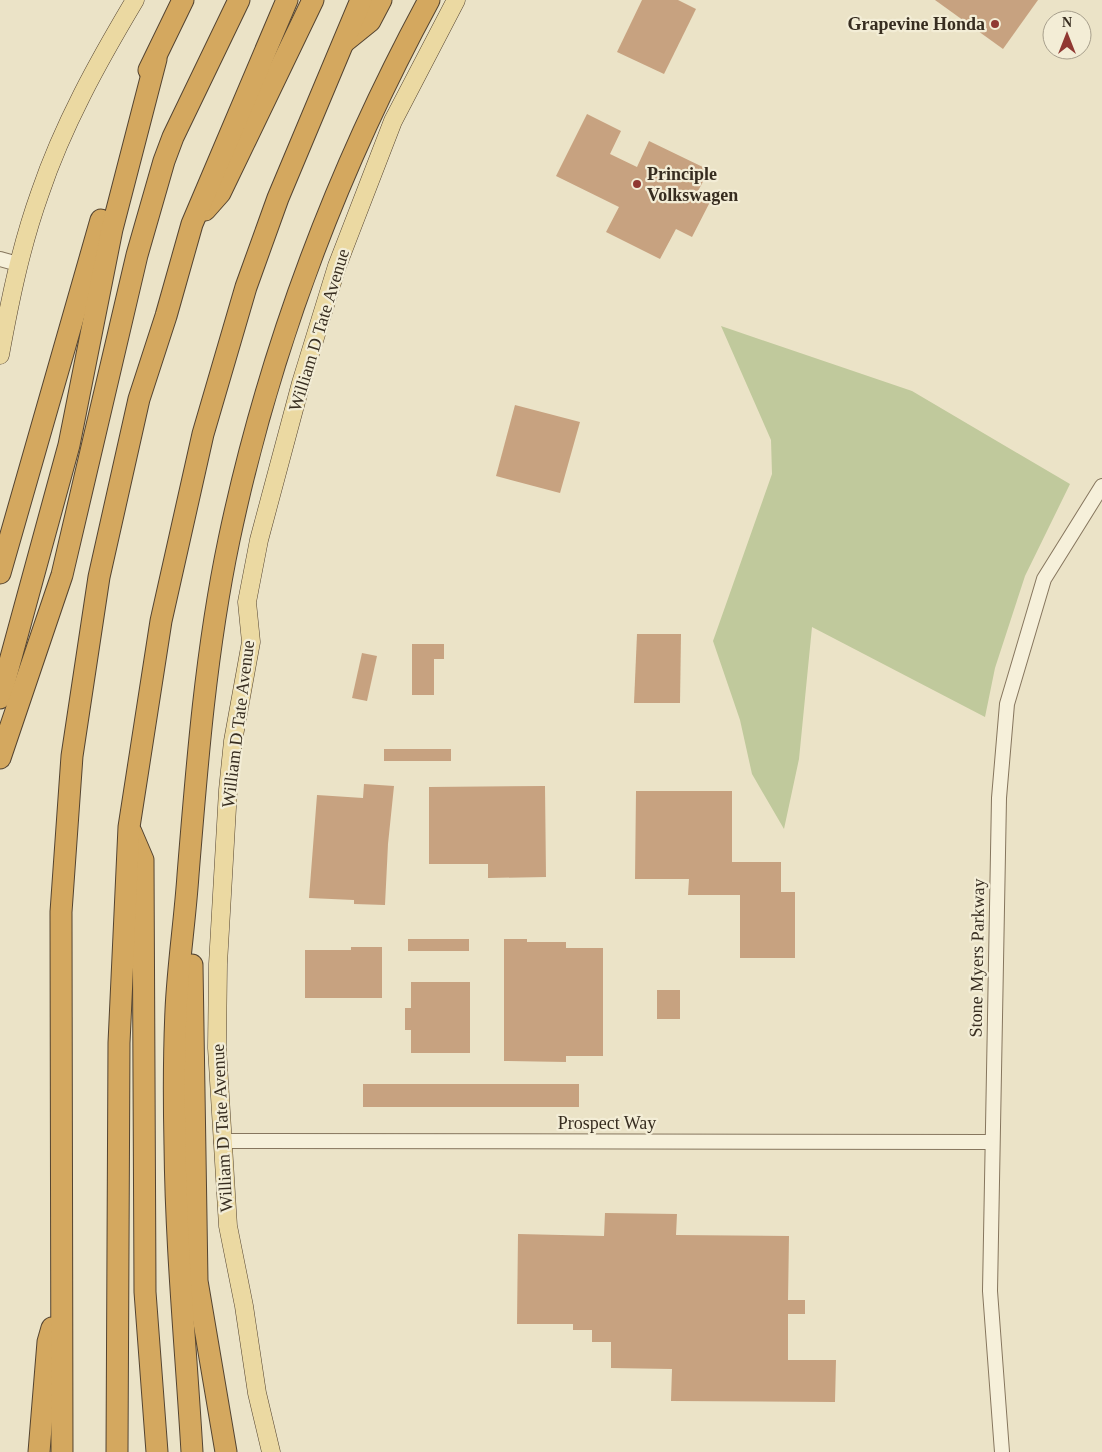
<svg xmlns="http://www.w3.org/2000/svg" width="1102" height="1452" font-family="'Times New Roman',serif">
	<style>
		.green { fill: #c0c99c }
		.building { fill: #c7a280 }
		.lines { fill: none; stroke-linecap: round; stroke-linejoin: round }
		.minor-casing { stroke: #86765e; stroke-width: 16 }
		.major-casing { stroke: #544431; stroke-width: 19 }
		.highway-casing { stroke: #544431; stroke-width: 23 }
		.minor { stroke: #f6f0da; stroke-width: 14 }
		.major { stroke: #ebd9a2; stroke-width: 18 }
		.highway { stroke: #d4a85f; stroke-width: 21 }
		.poi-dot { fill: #903832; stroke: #f3edd6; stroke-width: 2 }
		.labels { text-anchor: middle; stroke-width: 4.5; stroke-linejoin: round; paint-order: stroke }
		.poi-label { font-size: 18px; font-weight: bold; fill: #372d20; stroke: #f3edd6; text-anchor: end }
		.street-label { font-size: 18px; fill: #372d20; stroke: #f3edd6 }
	</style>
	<rect width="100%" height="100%" fill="#ebe3c7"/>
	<path class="green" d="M 721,326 L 912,391 L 1070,484 L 1025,576 L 995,668 L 985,717 L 812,627 L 799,759 L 784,829 L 752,774 L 740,720 L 713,641 L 772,474 L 771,440 Z"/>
	<g class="building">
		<path d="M 642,0 L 678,0 L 696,9 L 664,74 L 617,52 Z"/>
		<path d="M 935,0 L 1038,0 L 1003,49 Z"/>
		<path d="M 587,114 L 621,131 L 610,154 L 637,167 L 649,141 L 709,170 L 697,193 L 711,200 L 692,237 L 676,229 L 660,259 L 606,232 L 619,207 L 556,176 Z"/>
		<path d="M 515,405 L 580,422 L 560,493 L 496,476 Z"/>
		<path d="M 637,634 L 681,634 L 680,703 L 634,703 Z"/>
		<path d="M 412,644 L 444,644 L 444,659 L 434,659 L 434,695 L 412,695 Z"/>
		<path d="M 362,653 L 377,656 L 367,701 L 352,698 Z"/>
		<rect x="384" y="749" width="67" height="12"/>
		<path d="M 364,784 L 394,786 L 388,844 L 385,905 L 354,904 L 354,900 L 309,898 L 317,795 L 363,798 Z"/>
		<path d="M 545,786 L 546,877 L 488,878 L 488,864 L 429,864 L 429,787 Z"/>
		<path d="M 636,791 L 732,791 L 732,862 L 781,862 L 781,892 L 795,892 L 795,958 L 740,958 L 740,895 L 688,895 L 689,879 L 635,879 Z"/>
		<rect x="408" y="939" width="61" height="12"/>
		<path d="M 504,939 L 527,939 L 527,942 L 566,942 L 566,948 L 603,948 L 603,1056 L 566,1056 L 566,1062 L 504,1061 Z"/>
		<path d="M 351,947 L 382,947 L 382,998 L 305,998 L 305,950 L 351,950 Z"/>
		<path d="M 411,982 L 470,982 L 470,1053 L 411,1053 L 411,1030 L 405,1030 L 405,1008 L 411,1008 Z"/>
		<rect x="657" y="990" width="23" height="29"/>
		<rect x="363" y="1084" width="216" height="23"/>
		<path d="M 605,1213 L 677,1214 L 676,1235 L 789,1236 L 788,1300 L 805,1300 L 805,1314 L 788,1314 L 788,1360 L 836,1360 L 835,1402 L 671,1401 L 672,1369 L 611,1368 L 611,1342 L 592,1342 L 592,1330 L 573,1330 L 573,1324 L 517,1324 L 518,1234 L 604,1236 Z"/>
	</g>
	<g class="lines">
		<defs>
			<g id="minor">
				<path d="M 0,259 L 18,264"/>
				<path d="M 221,1141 L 992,1142"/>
				<path d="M 1002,1452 L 990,1291 L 999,798 L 1007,704 L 1044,579 L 1102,486"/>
			</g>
			<g id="major">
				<path d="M 0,355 C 10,300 21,246 40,193 C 63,125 98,62 135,0"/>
				<path d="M 271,1452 L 257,1393 L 244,1306 L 228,1226 L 217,1048 L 218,964 L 228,790 L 233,741 L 251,642 L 247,602 L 259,540 L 301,383 L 337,266 L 393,121 L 456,0"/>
			</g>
			<g id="highway">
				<path d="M 344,42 L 370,21 L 381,0"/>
				<path d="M 149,70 L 183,0"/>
				<path d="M 205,210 L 220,193 L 313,0"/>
				<path d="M 0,573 L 101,220"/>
				<path d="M 0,698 L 69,445 L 112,229 L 156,59"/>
				<path d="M 0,758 L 62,575 L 137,255 L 164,161 L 173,137 L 239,0"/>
				<path d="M 131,832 L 143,860 L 145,1292 L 157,1452"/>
				<path d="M 192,965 L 197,1281 L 226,1452"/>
				<path d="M 39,1452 L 48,1342 L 52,1328"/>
				<path d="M 62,1452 L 61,912 L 72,756 L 99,577 L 139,399 L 166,316 L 192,224 L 287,0"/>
				<path d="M 117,1452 L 119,1043 L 129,827 L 161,621 L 203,434 L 246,287 L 278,198 L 361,0"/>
				<path d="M 192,1452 C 186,1350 176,1247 175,1145 C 174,1100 174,1054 176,1010 C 178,965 185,920 188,875 C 197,763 206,650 229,540 C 269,350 337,170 429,0"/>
			</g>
		</defs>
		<use href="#minor" class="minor-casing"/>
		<use href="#major" class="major-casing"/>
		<use href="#highway" class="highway-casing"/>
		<use href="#minor" class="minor"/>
		<use href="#major" class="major"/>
		<use href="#highway" class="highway"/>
	</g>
	<g class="poi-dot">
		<circle cx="995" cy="24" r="5"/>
		<circle cx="637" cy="184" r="5"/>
	</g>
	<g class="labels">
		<g class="poi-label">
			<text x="985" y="30">Grapevine Honda</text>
			<text x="647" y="180" text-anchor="start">Principle<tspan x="647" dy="21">Volkswagen</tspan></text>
		</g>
		<g class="street-label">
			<text transform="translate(319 330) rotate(-73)" y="6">William D Tate Avenue</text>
			<text transform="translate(238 724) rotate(-83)" y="6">William D Tate Avenue</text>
			<text transform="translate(977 958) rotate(-89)" y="6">Stone Myers Parkway</text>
			<text x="607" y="1129">Prospect Way</text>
			<text transform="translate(222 1128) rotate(-93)" y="6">William D Tate Avenue</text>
		</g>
	</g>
	<g transform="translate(1067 35)"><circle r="24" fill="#f3edd6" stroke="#a8a08d"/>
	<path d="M0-4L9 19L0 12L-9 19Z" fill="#903832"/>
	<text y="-8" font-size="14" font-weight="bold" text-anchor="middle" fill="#372d20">N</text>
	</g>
</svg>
